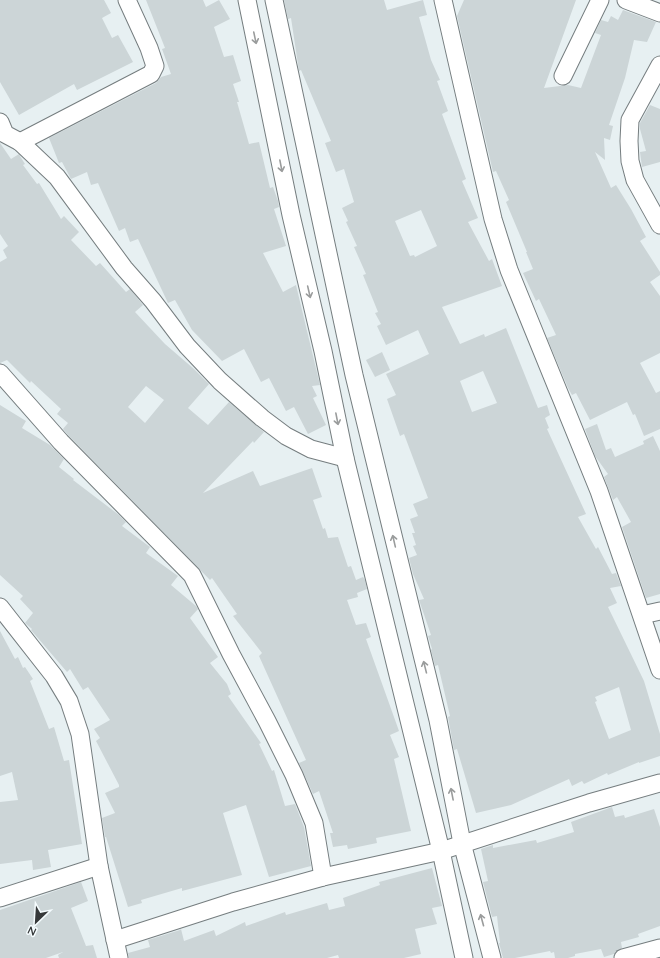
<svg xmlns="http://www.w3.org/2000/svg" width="660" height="958" font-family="Quicksand,sans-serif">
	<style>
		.building { fill: #ccd5d7; fill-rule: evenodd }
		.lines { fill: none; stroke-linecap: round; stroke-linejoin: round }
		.minor-casing { stroke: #757d7f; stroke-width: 19 }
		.minor { stroke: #fff; stroke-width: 17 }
		.oneway { stroke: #9a9c9c }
	</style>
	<rect width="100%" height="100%" fill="#e7f0f2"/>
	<g class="building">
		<path d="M 0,0 L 104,0 L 111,13 L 102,18 L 112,38 L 118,35 L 133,62 L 77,90 L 74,84 L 19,115 L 0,82 Z"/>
		<path d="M 146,0 L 203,0 L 206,7 L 219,0 L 230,19 L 214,27 L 224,57 L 233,55 L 241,81 L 233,84 L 239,102 L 237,102 L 249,144 L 259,142 L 270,188 L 273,187 L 278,201 L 279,207 L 274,209 L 286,246 L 263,253 L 283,292 L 296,285 L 320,385 L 312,386 L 317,396 L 313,398 L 326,425 L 308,434 L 294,407 L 286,411 L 269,378 L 261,382 L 244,349 L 222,361 L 192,330 L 175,300 L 168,303 L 138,239 L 130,242 L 125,228 L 119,231 L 98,183 L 91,185 L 87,172 L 71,179 L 62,162 L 59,163 L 49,138 L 156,83 L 161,77 L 171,74 L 162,49 L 165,48 Z"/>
		<path d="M 284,0 L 384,0 L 387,10 L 423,0 L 427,15 L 419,17 L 431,60 L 440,80 L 437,81 L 448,111 L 442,114 L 466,179 L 462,181 L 478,218 L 468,222 L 489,261 L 492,259 L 502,286 L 442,307 L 460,344 L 484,334 L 485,337 L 506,328 L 538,408 L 547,405 L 550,415 L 545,418 L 549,428 L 547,429 L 586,514 L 578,517 L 596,549 L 598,547 L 612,574 L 616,573 L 621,586 L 610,588 L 617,603 L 608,607 L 644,681 L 660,734 L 660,756 L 639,763 L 639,762 L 608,775 L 607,773 L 584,784 L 582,781 L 572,786 L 569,779 L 511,805 L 476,813 L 457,749 L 454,750 L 448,717 L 450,716 L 438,665 L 435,666 L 431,650 L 432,649 L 428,636 L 431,635 L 419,600 L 424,599 L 413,574 L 409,558 L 417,555 L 413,546 L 416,545 L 412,533 L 415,533 L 410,519 L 418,516 L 413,504 L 428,498 L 404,434 L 400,436 L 387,399 L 396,395 L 386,374 L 429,354 L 418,330 L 386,345 L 377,326 L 381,324 L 375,313 L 378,312 L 363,275 L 366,274 L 354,247 L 357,246 L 346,222 L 348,221 L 342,208 L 354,202 L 344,169 L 336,172 L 325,143 L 331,141 L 301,70 L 299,71 L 291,18 L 288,19 ZM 421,210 L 437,246 L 415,257 L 414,255 L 410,256 L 395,221 ZM 483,371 L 497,403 L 472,412 L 460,381 ZM 619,687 L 631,730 L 609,739 L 595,702 L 597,701 L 595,697 Z"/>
		<path d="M 464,0 L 576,0 L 544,88 L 568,85 L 581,88 L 601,35 L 595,33 L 601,20 L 608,22 L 611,16 L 618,20 L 623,10 L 656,22 L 647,42 L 634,40 L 625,78 L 609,125 L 613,126 L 610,140 L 604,138 L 605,160 L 595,152 L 611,188 L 616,185 L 631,209 L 646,237 L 640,241 L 660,272 L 660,275 L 650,282 L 660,296 L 660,353 L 640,363 L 656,393 L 660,391 L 660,429 L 644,436 L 635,414 L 633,415 L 627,402 L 590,420 L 576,393 L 572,395 L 568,388 L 547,338 L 556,335 L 539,299 L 536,301 L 523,273 L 533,269 L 526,252 L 527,252 L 506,202 L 509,200 L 496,171 L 493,172 L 457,16 Z"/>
		<path d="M 650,105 L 660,109 L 660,162 L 642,167 L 640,152 L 646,151 L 640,129 L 640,123 Z"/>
		<path d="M 0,143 L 11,159 L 19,154 L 20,156 L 25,164 L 23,165 L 37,184 L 39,183 L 61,219 L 64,216 L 79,232 L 71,240 L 96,266 L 100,263 L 126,292 L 130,289 L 143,305 L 135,312 L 165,344 L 194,369 L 209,384 L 188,408 L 208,425 L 229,402 L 264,432 L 254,443 L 253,441 L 203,493 L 253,471 L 260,486 L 312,468 L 322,497 L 313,500 L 323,529 L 325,528 L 328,538 L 338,537 L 348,567 L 351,566 L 356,580 L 363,577 L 365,580 L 367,589 L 357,593 L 358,597 L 347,600 L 356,625 L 366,623 L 371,637 L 366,639 L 399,731 L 390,735 L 399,757 L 394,759 L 411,831 L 376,838 L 377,843 L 348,849 L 347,845 L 333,847 L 330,833 L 333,833 L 319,791 L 313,794 L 299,763 L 306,760 L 259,656 L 262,653 L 233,616 L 237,614 L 212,578 L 210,580 L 68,435 L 63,429 L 68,423 L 57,414 L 61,409 L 31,381 L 30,383 L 7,360 L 0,363 L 0,262 L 7,258 L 3,250 L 8,246 L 0,234 ZM 146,386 L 164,400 L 145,423 L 128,407 Z"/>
		<path d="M 382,352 L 390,370 L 375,377 L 366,360 Z"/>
		<path d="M 0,405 L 26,421 L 22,428 L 50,445 L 64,459 L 59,467 L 74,479 L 73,480 L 119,515 L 126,522 L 122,526 L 150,547 L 146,553 L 178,576 L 171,585 L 196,606 L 198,609 L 190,618 L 218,657 L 210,663 L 227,684 L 231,694 L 228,696 L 261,743 L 259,744 L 272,771 L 274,770 L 285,806 L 295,804 L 304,827 L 311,866 L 269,877 L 246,805 L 223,813 L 242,875 L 182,891 L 182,888 L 141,900 L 142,903 L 128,907 L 106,837 L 105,837 L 102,818 L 115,813 L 105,793 L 119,787 L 119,785 L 96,741 L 100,738 L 94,729 L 110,720 L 88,687 L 83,690 L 70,669 L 67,672 L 31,630 L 32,629 L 25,623 L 33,613 L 20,599 L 23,596 L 0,575 Z"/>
		<path d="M 597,424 L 606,450 L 611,448 L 615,457 L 644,444 L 643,441 L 653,436 L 660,451 L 660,594 L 646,598 L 622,527 L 631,522 L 617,497 L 613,500 L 604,477 L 608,474 L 595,456 L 585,429 Z"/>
		<path d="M 0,631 L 15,659 L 18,657 L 23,668 L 25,667 L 33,679 L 30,681 L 49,729 L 54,727 L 64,761 L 69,760 L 82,844 L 48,850 L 51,867 L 33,870 L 32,860 L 0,864 L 0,802 L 18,800 L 12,772 L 0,776 Z"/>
		<path d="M 612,807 L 615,817 L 624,815 L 625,818 L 654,809 L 660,827 L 660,926 L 638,934 L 639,937 L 621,942 L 622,948 L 614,954 L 604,957 L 601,949 L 575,954 L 575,956 L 568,958 L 555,958 L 554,952 L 551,953 L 550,951 L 515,958 L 503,958 L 499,943 L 500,943 L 497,916 L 492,917 L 483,882 L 488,881 L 481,849 L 493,845 L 493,848 L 536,840 L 537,843 L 574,832 L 571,822 Z"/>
		<path d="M 432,868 L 442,906 L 432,908 L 437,924 L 415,929 L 421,954 L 404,958 L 339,958 L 338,955 L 327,958 L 129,958 L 128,953 L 150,947 L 148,940 L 180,930 L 181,929 L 184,941 L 214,930 L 216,936 L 245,922 L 246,926 L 285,912 L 286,915 L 327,903 L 329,910 L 345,906 L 343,898 L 380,885 L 379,882 Z"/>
		<path d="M 81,882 L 88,901 L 71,908 L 86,946 L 93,945 L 97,958 L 59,958 L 58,955 L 63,952 L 46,958 L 0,958 L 0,910 Z"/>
	</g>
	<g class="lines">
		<defs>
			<g id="minor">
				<path d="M 247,0 L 291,215 L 323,351 L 345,458 L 441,851 L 464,958"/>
				<path d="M 274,0 L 354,375 L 438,720 L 462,843 L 492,958"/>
				<path d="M 443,0 L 493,219 L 509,270 L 599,491 L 660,670"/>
				<path d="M 626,0 L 660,13"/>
				<path d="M 660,65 L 630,120 L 629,141 L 630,161 L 635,180 L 660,225"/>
				<path d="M 563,76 L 600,0"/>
				<path d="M 0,122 L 5,134 L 20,142 L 57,177 L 124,268 L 153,301 L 187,346 L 220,381 L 262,418 L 286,436 L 311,449 L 345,458"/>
				<path d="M 20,142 L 151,74 L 155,66 L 149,48 L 127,0"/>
				<path d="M 0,373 L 61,442 L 192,575 L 231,654 L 267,721 L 294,775 L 314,823 L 323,877"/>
				<path d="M 0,607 L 54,676 L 69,701 L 80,734 L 99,866 L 119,958"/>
				<path d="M 642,615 L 660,611"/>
				<path d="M 0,898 L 99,866"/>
				<path d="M 115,940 L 233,902 L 323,877 L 441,851 L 589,803 L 660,783"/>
				<path d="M 623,958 L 660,948"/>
			</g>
		</defs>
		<use href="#minor" class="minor-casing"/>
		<use href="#minor" class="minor"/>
	</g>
	<defs><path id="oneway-shaft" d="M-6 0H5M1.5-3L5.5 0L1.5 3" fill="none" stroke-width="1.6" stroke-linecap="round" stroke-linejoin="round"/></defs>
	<g class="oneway">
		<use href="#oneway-shaft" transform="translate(255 38) rotate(78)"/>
		<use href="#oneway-shaft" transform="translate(281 166) rotate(79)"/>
		<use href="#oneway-shaft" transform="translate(309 292) rotate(77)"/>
		<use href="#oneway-shaft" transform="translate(337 419) rotate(79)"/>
		<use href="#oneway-shaft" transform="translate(394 541) rotate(-103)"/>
		<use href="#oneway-shaft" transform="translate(425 667) rotate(-104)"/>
		<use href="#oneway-shaft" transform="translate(452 794) rotate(-101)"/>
		<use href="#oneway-shaft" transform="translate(482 920) rotate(-105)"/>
	</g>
	<g transform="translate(36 922) rotate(205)" stroke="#f6fdff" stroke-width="3" paint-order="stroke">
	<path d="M0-3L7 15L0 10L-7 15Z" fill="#36393a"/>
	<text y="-6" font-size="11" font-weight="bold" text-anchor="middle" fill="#36393a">N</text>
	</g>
</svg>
